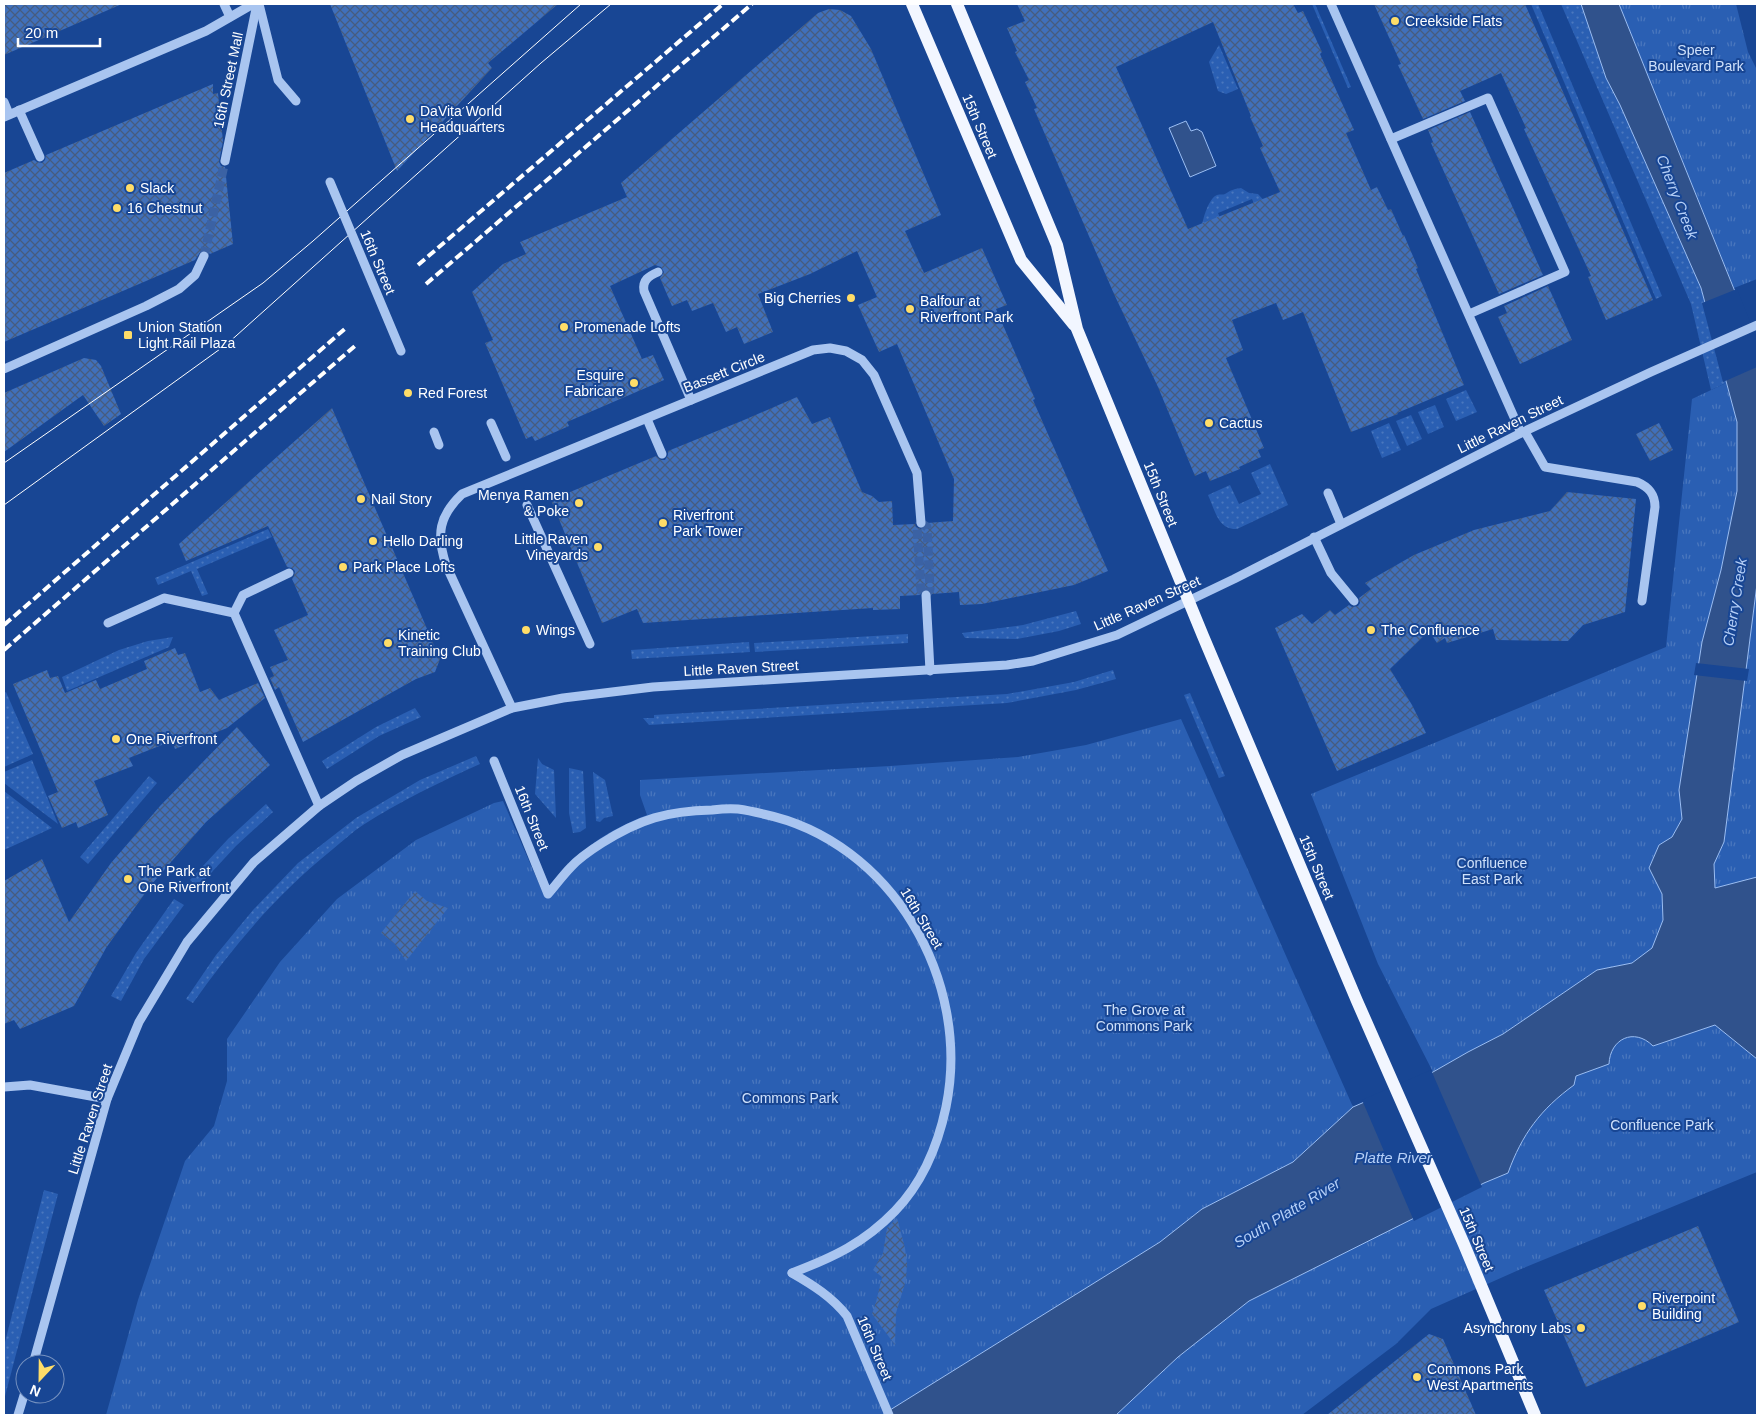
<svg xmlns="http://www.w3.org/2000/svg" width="1761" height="1419" font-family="Arial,sans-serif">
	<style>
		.grass { fill: url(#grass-dots) }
		.park { fill: url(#park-tufts) }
		.water { fill: #30528c; stroke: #9bbef3 }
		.pier { fill: #184694 }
		.building { fill: url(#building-cross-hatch); fill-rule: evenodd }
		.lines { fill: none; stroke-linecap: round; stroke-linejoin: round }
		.minor-tunnel { stroke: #3b62a4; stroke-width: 9; stroke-dasharray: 9 4.5; stroke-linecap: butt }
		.minor { stroke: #a9c5f0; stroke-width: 9 }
		.major { stroke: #f2f6ff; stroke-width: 12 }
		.tram { stroke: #fff; stroke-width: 1 }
		.rail { stroke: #fff; stroke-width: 4; stroke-dasharray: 9 4; stroke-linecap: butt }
		.minor-bridge { stroke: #a9c5f0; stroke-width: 9 }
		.poi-dot { fill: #ffdd68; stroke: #184694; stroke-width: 2 }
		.labels { text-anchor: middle; stroke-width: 4; stroke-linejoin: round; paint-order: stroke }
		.poi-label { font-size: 14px; fill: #fff; stroke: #184694; text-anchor: start }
		.park-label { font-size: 14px; fill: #cfe1fb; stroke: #184694 }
		.street-label { font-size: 14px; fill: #fff; stroke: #184694 }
		.water-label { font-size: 15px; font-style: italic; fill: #b5cff7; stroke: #184694 }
	</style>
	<defs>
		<pattern id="grass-dots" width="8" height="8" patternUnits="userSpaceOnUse" patternTransform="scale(1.25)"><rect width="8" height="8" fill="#2a5fb3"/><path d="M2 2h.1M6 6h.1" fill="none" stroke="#4a77be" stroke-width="1.8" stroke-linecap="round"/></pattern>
		<pattern id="park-tufts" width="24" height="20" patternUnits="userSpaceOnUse" patternTransform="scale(1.25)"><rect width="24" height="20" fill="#2a5fb3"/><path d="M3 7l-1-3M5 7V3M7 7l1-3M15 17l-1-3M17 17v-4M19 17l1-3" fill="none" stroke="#4a77be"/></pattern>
		<pattern id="building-cross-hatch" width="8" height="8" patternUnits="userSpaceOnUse" patternTransform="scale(1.25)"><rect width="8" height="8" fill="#4070bb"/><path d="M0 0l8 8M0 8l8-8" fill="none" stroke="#475c7e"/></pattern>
	</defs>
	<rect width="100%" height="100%" fill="#184694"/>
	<g class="grass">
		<path d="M 1312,4 L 1315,4 L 1351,87 L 1348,88 Z"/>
		<path d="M 1531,4 L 1538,4 L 1662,296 L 1656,299 Z"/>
		<path d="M 1561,4 L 1581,4 L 1606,78 L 1620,105 L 1701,288 L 1726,383 L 1711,390 L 1691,304 Z"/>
		<path d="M 1219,45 L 1238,89 L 1226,94 L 1218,91 L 1209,62 Z"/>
		<path d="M 1241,188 L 1249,193 L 1258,194 L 1269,206 L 1264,227 L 1252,199 L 1218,213 L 1226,232 L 1202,226 C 1203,218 1209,198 1217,195 C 1220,194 1223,195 1225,194 C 1231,190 1234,189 1241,188 Z"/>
		<path d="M 1466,390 L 1477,412 L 1456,421 L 1446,399 Z"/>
		<path d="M 1435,405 L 1444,427 L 1428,434 L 1418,412 Z"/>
		<path d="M 1411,415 L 1422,439 L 1407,446 L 1396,421 Z"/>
		<path d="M 1389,423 L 1401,450 L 1382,458 L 1371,431 Z"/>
		<path d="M 1270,464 L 1288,505 L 1237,529 C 1218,530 1215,510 1208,495 L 1230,485 L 1239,504 L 1261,494 L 1251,473 Z"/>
		<path d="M 268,529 L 272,537 L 197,569 L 208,594 L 202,596 L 191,571 L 158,585 L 155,578 Z"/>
		<path d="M 1076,611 L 1081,624 L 1059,631 L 1017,639 L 965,638 L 962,633 L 1023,625 Z"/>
		<path d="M 908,634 L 908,643 L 755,652 L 754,643 Z"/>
		<path d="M 173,637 L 169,647 L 67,691 L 62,677 L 119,650 L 148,641 Z"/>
		<path d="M 749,642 L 750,652 L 632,659 L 631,650 Z"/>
		<path d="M 1113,670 L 1116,679 L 1076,690 L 1007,703 L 649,725 L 643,718 L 654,718 L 654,715 L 1007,694 L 1074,682 Z"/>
		<path d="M 6,692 L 33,754 L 4,767 L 4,693 Z"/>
		<path d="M 1190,693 L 1225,776 L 1219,778 L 1184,695 Z"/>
		<path d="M 415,708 L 421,717 L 379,736 L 327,769 L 322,761 L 376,727 Z"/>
		<path d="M 476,756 L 480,764 C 440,782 400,801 363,825 C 352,832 343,841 333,849 C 277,894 234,945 193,1003 L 186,999 L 216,955 L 253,910 L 298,863 L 356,818 L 420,780 Z"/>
		<path d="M 538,758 L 542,764 L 554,770 L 556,818 L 535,794 Z"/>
		<path d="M 32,760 L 58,824 L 4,783 L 4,772 Z"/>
		<path d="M 569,768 L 583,771 L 586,828 L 580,832 L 573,833 L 569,813 Z"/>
		<path d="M 593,772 L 605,780 L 613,816 L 604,818 L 600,822 L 596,821 Z"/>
		<path d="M 149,776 L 157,783 L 88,864 L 80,857 Z"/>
		<path d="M 4,791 L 52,828 L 4,850 Z"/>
		<path d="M 266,804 L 273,812 L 236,846 L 198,887 L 190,880 L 228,839 Z"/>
		<path d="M 174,899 L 184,905 L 144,959 L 121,1001 L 111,996 L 136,953 Z"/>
		<path d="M 44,1190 L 58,1194 L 4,1400 L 4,1346 Z"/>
	</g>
	<g class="park">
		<path d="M 1619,4 L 1736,4 L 1748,52 L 1757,70 L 1757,279 L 1734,288 Z"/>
		<path d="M 1726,383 L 1737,422 L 1737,491 L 1721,570 L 1702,642 L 1679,790 L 1682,819 L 1672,837 L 1659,845 L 1649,867 L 1662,894 L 1663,920 L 1652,949 L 1632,963 L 1597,970 L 1503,1034 L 1468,1052 L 1433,1072 L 1378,964 L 1311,794 L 1666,647 L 1692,399 Z"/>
		<path d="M 1757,584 L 1757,877 L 1715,888 L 1714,864 L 1724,842 Z"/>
		<path d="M 1181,719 L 1353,1107 L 1293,1162 L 1202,1209 L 1160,1242 L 882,1415 L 106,1415 L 138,1300 L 185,1161 L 214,1126 L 227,1081 L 227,1039 L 280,962 L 337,899 L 416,840 L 494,803 L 503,801 L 543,893 C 576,854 598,834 647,815 L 640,795 L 640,780 L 890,766 L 1018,757 L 1086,745 Z"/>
		<path d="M 1715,1025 L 1757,1059 L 1757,1172 L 1521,1269 L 1431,1309 L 1396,1344 L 1302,1415 L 1116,1415 L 1178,1357 L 1249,1301 L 1484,1183 L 1508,1173 C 1522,1134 1541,1109 1574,1085 L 1576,1076 L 1609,1064 C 1610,1038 1634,1027 1653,1046 Z"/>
	</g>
	<g class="water">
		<path d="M 1581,4 L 1619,4 L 1757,346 L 1757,584 L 1724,842 L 1714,864 L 1715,888 L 1757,877 L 1757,1059 L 1715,1025 L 1653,1046 C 1634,1027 1610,1039 1609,1064 L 1576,1076 L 1574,1085 C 1541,1109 1522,1134 1508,1173 L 1484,1183 L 1249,1301 L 1178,1357 L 1116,1415 L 882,1415 L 1160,1242 L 1202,1209 L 1293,1162 L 1353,1107 L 1433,1072 L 1468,1052 L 1503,1034 L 1597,970 L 1632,963 L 1652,948 L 1663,920 L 1662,894 L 1649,868 L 1659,845 L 1672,837 L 1682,819 L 1679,790 L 1702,642 L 1721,570 L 1737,491 L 1737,422 L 1701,288 L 1620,105 L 1606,78 Z"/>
		<path d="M 1186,121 L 1191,131 L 1197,129 L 1202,132 L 1216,166 L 1190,177 L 1169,128 Z"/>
	</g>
	<g class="pier">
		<path d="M 1737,289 L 1757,339 L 1757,367 L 1723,382 L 1702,303 Z"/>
		<path d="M 1696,663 L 1749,669 L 1747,681 L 1694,675 Z"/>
		<path d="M 1431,1070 L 1482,1187 L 1414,1221 L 1362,1100 Z"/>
	</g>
	<g class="building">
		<path d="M 4,4 L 122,4 L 4,55 Z"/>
		<path d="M 330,4 L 558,4 L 488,63 L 492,68 L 397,171 Z"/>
		<path d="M 1017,4 L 1293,4 L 1298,13 L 1303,11 L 1322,52 L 1320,54 L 1354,130 L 1346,133 L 1371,190 L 1377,187 L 1388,210 L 1391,209 L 1403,236 L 1404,235 L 1418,268 L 1416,269 L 1464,385 L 1397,413 L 1398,414 L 1351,432 L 1303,312 L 1283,320 L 1276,303 L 1232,320 L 1243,350 L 1226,358 L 1264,448 L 1258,450 L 1261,457 L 1239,467 L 1240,469 L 1210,481 L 1206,471 L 1195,476 L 1158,387 L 1114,294 L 1034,109 L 1037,108 L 1025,82 L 1029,80 L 1015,52 L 1017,51 L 1007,28 L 1025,21 ZM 1213,22 L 1251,116 L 1250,117 L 1263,146 L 1260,148 L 1280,192 L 1188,229 L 1116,67 Z"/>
		<path d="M 1374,4 L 1525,4 L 1653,300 L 1606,320 L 1588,277 L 1591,276 L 1524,129 L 1526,128 L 1501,73 L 1460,91 L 1465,101 L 1423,119 L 1398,65 L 1401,64 Z"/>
		<path d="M 829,9 L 840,10 L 851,16 L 871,49 L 941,215 L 905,231 L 924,273 L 982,248 L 1007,305 L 996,309 L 1035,399 L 1033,400 L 1108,571 L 1074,585 L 982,604 L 960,605 L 959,592 L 932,594 L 929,590 L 926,589 L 922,590 L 920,595 L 900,596 L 900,609 L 873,610 L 873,608 L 643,623 L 637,609 L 602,623 L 551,500 L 656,456 L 661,460 L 665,460 L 668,455 L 668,451 L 744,420 L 797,397 L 812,424 L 830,417 L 862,492 L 872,496 L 879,502 L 892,501 L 893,525 L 915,524 L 916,527 L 921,529 L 925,528 L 927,523 L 953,521 L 954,479 L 897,344 L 879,352 L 858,305 L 877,297 L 857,251 L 810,274 L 758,294 L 773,332 L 744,344 L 737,327 L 726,332 L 713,303 L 692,311 L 687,300 L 672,306 L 660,278 L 664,272 L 661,267 L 655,265 L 610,286 L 642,359 L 653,355 L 664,380 L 567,422 L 569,426 L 535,441 L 532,436 L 526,439 L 485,343 L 493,340 L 472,292 L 503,264 L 526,254 L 520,242 L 627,197 L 621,183 L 818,13 Z"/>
		<path d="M 213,84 L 213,94 L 218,93 L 223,141 L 219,162 L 221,166 L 225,167 L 233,244 L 210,254 L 206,250 L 201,251 L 195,260 L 4,342 L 4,173 L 34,160 L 37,162 L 42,163 L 45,160 L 46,155 Z"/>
		<path d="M 1470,112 L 1543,275 L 1499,294 L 1431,143 L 1433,142 L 1428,130 Z"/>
		<path d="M 1548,286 L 1572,340 L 1520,364 L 1498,317 L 1507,313 L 1504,306 Z"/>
		<path d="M 84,358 L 96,360 L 101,366 L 121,414 L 104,426 L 83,395 L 4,452 L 4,393 Z"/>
		<path d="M 332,408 L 440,659 L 435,672 L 416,679 L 303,742 L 279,687 L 275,690 L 270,678 L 274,676 L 270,667 L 288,660 L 274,630 L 308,615 L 292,579 L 294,576 L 295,571 L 292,568 L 287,567 L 268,526 L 186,561 L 179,544 Z"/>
		<path d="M 1659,423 L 1673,450 L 1650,461 L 1636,434 Z"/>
		<path d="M 1567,492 L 1636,499 L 1625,612 L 1583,625 L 1568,641 L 1496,640 L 1493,629 L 1447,643 L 1445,638 L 1437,643 L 1429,631 L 1390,669 L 1412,705 L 1426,733 L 1337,771 L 1275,628 L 1302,614 L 1312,624 L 1330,610 L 1335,615 L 1349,605 L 1352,607 L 1358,606 L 1360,603 L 1359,598 L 1371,589 L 1365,583 L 1414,555 L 1474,530 L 1550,511 Z"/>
		<path d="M 175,648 L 178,655 L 185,653 L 200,692 L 210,688 L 219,700 L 258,683 L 265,698 L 227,728 L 175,749 L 172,741 L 129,758 L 133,766 L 94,781 L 108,815 L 78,828 L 76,822 L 62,828 L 48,796 L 58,792 L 13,684 L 47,670 L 50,678 L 58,676 L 65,693 L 96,680 L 100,689 L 147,669 L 144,661 Z"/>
		<path d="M 237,727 L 270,765 L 206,822 L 151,885 L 106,948 L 74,1006 L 20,1029 L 14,1020 L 4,1024 L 4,881 L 42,859 L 69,922 L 111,863 L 160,806 Z"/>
		<path d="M 415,891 L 427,901 L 448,908 L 406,961 L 395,944 L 381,933 Z"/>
		<path d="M 897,1218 L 905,1248 L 907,1264 L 906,1280 L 896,1313 L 895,1345 L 872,1314 L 876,1302 L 882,1277 L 873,1270 L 883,1253 L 887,1228 Z"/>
		<path d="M 1698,1226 L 1739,1322 L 1586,1387 L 1544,1290 Z"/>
		<path d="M 1429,1334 L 1443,1339 L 1476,1415 L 1327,1415 Z"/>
	</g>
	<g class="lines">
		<g class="minor-tunnel">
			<path d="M 204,256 L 225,161"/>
			<path d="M 921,523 L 927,527 L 930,589 L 926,595 L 921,590 L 917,528 Z"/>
		</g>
		<g class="minor">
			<path d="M 224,4 L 230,17"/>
			<path d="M 259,4 L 278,80 L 296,101"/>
			<path d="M 1331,4 L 1521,433"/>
			<path d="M 4,102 L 9,114"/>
			<path d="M 19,110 L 40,157"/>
			<path d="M 4,117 L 206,31 L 253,4"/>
			<path d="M 1391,139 L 1488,98 L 1565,272 L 1469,314"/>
			<path d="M 225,161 L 257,4"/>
			<path d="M 658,272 C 649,276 642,280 644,291 L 691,400"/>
			<path d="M 4,369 L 146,306 L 179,289 L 195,275 L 204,256"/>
			<path d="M 647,419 L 662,454"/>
			<path d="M 491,423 L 506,457"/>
			<path d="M 434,432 L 439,445"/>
			<path d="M 1525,432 L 1545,467 L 1637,482 C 1649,487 1655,494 1655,507 L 1642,601"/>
			<path d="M 1328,493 L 1341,524"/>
			<path d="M 527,505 L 590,644"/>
			<path d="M 1314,537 L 1331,573 L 1354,601"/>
			<path d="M 926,595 L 930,671"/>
			<path d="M 234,613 L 243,595 L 289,573"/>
			<path d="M 108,623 L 164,598 L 234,613 L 319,806"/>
			<path d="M 512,708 L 446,565 C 436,534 439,516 462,494 L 813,350 L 830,348 L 846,351 L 862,360 L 874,375 L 917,473 L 921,523"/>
			<path d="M 494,761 L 548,894 C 556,885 563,875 571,867 C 579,858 591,850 602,843 C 640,819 667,811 712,810 C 720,809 729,808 738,809 C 746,810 755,812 763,814 C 892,841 972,981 946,1107 C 938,1145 923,1182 895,1211 C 864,1243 834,1257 792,1273"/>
			<path d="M 4,1087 L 30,1085 L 107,1099"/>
			<path d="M 792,1273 C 813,1285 832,1297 847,1316 L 889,1415"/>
			<path d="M 33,1364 L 107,1099 L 139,1022 L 187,942 L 254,862 L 319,806 L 356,781 L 402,755 L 512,708 L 563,698 L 653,687 L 1007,665 L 1033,661 L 1117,635 L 1234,579 L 1521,433 L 1651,372 L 1757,325"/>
			<path d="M 18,1415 L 25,1392"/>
		</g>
		<g class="major">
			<path d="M 912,4 L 1021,260 L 1074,325"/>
			<path d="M 957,4 L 1057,245 L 1077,329 L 1203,636 L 1357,1001 L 1463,1242 L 1535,1415"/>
		</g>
		<g class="tram">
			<path d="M 4,463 L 263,283 L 313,241 L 581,4"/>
			<path d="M 4,505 L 227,344 L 541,63 L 611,4"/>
		</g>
		<g class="rail">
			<path d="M 418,265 L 723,4"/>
			<path d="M 426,284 L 752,4"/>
			<path d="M 4,625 L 347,327"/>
			<path d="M 4,650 L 356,345"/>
		</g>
		<path class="minor-bridge" d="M 330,182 L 401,351"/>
	</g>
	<g class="poi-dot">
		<circle cx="1395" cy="21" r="5"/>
		<circle cx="410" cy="119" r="5"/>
		<circle cx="130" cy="188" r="5"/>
		<circle cx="117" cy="208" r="5"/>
		<circle cx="851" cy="298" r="5"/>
		<circle cx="910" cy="309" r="5"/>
		<circle cx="564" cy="327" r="5"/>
		<rect x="123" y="330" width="10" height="10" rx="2.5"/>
		<circle cx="634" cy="383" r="5"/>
		<circle cx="408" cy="393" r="5"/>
		<circle cx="1209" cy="423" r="5"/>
		<circle cx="361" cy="499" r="5"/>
		<circle cx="579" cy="503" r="5"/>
		<circle cx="663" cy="523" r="5"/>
		<circle cx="373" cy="541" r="5"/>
		<circle cx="598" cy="547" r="5"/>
		<circle cx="343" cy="567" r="5"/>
		<circle cx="526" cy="630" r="5"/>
		<circle cx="1371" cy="630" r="5"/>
		<circle cx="388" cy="643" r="5"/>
		<circle cx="116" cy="739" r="5"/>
		<circle cx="128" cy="879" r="5"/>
		<circle cx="1642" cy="1306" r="5"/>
		<circle cx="1581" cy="1328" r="5"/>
		<circle cx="1417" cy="1377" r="5"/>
	</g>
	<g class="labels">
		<g class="poi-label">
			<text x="1405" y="26">Creekside Flats</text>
			<text x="420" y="116">DaVita World<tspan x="420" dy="16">Headquarters</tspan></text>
			<text x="140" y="193">Slack</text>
			<text x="127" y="213">16 Chestnut</text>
			<text x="841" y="303" text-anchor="end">Big Cherries</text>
			<text x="920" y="306">Balfour at<tspan x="920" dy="16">Riverfront Park</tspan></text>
			<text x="138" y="332">Union Station<tspan x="138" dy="16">Light Rail Plaza</tspan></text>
			<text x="574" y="332">Promenade Lofts</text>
			<text x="624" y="380" text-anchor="end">Esquire<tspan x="624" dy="16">Fabricare</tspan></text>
			<text x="418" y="398">Red Forest</text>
			<text x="1219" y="428">Cactus</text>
			<text x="569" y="500" text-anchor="end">Menya Ramen<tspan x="569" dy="16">&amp; Poke</tspan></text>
			<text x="371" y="504">Nail Story</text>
			<text x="673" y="520">Riverfront<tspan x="673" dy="16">Park Tower</tspan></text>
			<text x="588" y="544" text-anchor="end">Little Raven<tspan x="588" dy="16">Vineyards</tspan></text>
			<text x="383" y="546">Hello Darling</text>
			<text x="353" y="572">Park Place Lofts</text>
			<text x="536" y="635">Wings</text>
			<text x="1381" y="635">The Confluence</text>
			<text x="398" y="640">Kinetic<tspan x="398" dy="16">Training Club</tspan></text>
			<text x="126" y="744">One Riverfront</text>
			<text x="138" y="876">The Park at<tspan x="138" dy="16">One Riverfront</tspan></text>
			<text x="1652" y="1303">Riverpoint<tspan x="1652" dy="16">Building</tspan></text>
			<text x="1571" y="1333" text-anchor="end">Asynchrony Labs</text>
			<text x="1427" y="1374">Commons Park<tspan x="1427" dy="16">West Apartments</tspan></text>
		</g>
		<g class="park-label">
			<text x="1696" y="55">Speer<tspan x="1696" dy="16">Boulevard Park</tspan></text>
			<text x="1492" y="868">Confluence<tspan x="1492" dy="16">East Park</tspan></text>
			<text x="1144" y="1015">The Grove at<tspan x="1144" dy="16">Commons Park</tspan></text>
			<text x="790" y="1103">Commons Park</text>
			<text x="1662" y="1130">Confluence Park</text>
		</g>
		<g class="street-label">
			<text transform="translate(228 80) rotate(-78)" y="5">16th Street Mall</text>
			<text transform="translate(980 126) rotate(67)" y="5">15th Street</text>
			<text transform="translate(378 262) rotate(67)" y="5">16th Street</text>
			<text transform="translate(724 372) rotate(-22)" y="5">Bassett Circle</text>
			<text transform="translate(1510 424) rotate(-26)" y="5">Little Raven Street</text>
			<text transform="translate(1161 494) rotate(68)" y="5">15th Street</text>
			<text transform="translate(1147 603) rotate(-24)" y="5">Little Raven Street</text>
			<text transform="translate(741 668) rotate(-3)" y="5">Little Raven Street</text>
			<text transform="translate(532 818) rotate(68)" y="5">16th Street</text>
			<text transform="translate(1317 867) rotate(67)" y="5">15th Street</text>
			<text transform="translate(922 918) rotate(59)" y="5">16th Street</text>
			<text transform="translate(90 1119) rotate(-72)" y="5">Little Raven Street</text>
			<text transform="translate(1477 1239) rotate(67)" y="5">15th Street</text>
			<text transform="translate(875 1348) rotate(67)" y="5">16th Street</text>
		</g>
		<g class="water-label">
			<text transform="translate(1677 197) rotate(69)" y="5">Cherry Creek</text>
			<text transform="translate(1735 602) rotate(-81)" y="5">Cherry Creek</text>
			<text x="1393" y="1163">Platte River</text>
			<text transform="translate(1287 1213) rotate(-31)" y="5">South Platte River</text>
		</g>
	</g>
	<rect width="1761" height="1419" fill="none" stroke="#ffffff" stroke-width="10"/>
	<g transform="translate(40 1379) rotate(202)"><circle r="24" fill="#184694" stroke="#7490bf"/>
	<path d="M0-4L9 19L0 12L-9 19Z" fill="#ffdd68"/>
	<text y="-8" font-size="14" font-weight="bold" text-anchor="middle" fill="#ffffff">N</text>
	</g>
	<path d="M18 38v8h82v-8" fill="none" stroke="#ffffff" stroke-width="2.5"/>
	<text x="25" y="38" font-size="15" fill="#ffffff" stroke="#184694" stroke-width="4" paint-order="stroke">20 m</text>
</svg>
